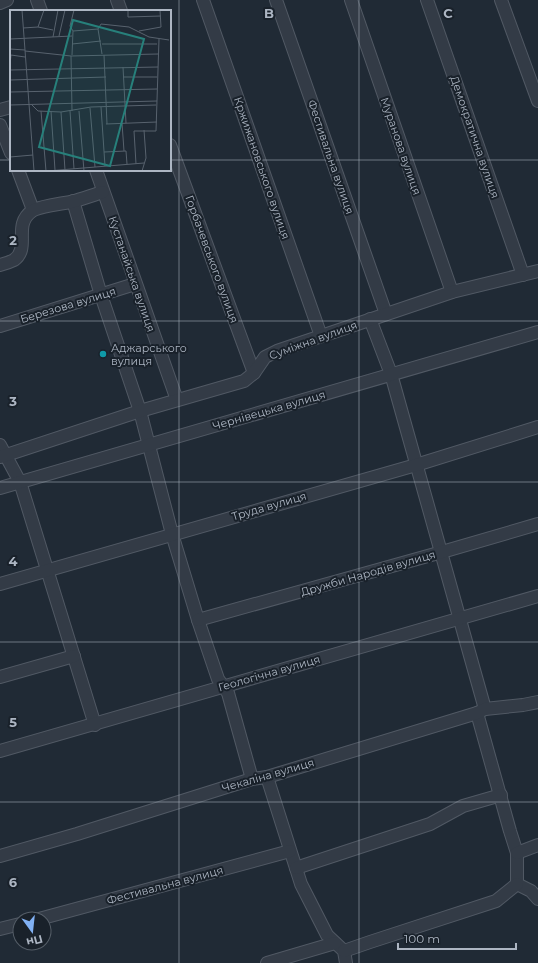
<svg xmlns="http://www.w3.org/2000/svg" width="538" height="963" font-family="Montserrat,sans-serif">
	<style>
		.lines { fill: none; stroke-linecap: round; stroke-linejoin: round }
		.minor-casing { stroke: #515964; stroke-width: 14 }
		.minor { stroke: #333b46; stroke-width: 12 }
		.grid { fill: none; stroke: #adb6c3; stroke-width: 1; stroke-opacity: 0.55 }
		.culture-dot { fill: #0f9aa8; stroke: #19212a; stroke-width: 1.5 }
		.labels { text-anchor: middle; stroke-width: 4; stroke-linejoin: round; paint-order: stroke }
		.street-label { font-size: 11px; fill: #adb6c3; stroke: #19212a }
		.poi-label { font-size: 11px; fill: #adb6c3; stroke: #19212a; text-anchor: start }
		.inset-road { fill: none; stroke: #58626e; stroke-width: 1 }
		.view { fill: #27807b; fill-opacity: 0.15; stroke: #27807b; stroke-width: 2 }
		.inset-edge { fill: none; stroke: #adb6c3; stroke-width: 2 }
		.grid-label { font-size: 13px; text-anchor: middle; font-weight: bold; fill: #adb6c3; stroke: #19212a; stroke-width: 4; stroke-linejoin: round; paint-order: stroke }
	</style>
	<rect width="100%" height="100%" fill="#202a35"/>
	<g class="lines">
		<defs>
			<g id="minor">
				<path d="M 37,0 L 41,11"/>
				<path d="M 117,0 L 121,11"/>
				<path d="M 203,0 L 321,336"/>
				<path d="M 276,0 L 386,314"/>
				<path d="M 351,0 L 452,292"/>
				<path d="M 427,0 L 523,275"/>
				<path d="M 501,0 L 538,101"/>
				<path d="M 0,3 L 7,0"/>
				<path d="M 0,110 L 11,107"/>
				<path d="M 0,125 L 11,153"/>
				<path d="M 170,145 L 254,373"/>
				<path d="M 18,170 L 33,210"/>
				<path d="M 96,170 L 177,400"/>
				<path d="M 73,201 L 101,295 L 140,411 L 172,534 L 198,620 L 218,679 L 228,693 L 252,779"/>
				<path d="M 0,265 C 4,264 10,262 14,260 C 31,248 12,225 32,211 C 38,207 63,203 71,202 C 82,199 93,195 103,192"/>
				<path d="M 370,319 L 391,374 L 485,709"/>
				<path d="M 0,326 L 135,284"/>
				<path d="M 0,445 L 20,482 L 95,725"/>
				<path d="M 0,457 L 140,411 L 244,381 L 254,373 L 265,357 L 277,351 L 452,292 L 538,271"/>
				<path d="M 0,488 L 538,332"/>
				<path d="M 0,584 L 416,465 L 538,427"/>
				<path d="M 198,620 L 442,552 L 538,524"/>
				<path d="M 0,677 L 74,656"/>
				<path d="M 477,713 L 510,831 L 517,853 L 517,884 L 531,891 L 538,899"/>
				<path d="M 0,751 L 538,596"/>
				<path d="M 267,777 L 301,884 L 327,935 L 344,951 L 346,963"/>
				<path d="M 517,853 L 538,845"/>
				<path d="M 0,856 L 77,834 L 252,779 L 267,777 L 477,713 L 485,709 L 523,705 L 538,702"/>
				<path d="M 296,868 L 430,824 L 463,806 L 501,795"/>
				<path d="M 39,919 L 290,851"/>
				<path d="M 0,929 L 20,924"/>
				<path d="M 344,951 L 370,942 L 496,901 L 517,884"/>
				<path d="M 267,963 L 335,943"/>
			</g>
		</defs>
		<use href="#minor" class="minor-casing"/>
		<use href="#minor" class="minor"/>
	</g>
	<path class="grid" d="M 179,0 L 179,963M 359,0 L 359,963M 0,160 L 11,160M 170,160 L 538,160M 0,321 L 538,321M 0,482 L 538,482M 0,642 L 538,642M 0,802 L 538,802"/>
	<circle class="culture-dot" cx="103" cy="354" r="4"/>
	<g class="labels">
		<g class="street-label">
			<text transform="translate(475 137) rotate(71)" y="4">Демократична вулиця</text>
			<text transform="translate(401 146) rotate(71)" y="4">Муранова вулиця</text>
			<text transform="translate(331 157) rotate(71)" y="4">Фестивальна вулиця</text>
			<text transform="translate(262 168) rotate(71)" y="4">Кржижановського вулиця</text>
			<text transform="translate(212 259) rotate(70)" y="4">Горбачевського вулиця</text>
			<text transform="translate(132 274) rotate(71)" y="4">Кустанайська вулиця</text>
			<text transform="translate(68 305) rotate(-17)" y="4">Березова вулиця</text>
			<text transform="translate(313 340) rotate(-20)" y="4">Суміжна вулиця</text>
			<text transform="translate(269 410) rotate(-16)" y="4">Чернівецька вулиця</text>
			<text transform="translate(269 506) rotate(-16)" y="4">Труда вулиця</text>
			<text transform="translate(368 573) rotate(-16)" y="4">Дружби Народів вулиця</text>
			<text transform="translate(269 673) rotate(-16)" y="4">Геологічна вулиця</text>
			<text transform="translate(268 775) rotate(-16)" y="4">Чекаліна вулиця</text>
			<text transform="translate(165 885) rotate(-15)" y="4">Фестивальна вулиця</text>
		</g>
		<g class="poi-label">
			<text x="111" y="352">Аджарського<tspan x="111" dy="13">вулиця</tspan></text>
		</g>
	</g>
	<g transform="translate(10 10)">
		<rect width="161" height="161" fill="#202a35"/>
		<path class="inset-road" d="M 12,0 L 24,161M 118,0 L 118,7 L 151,6M 28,17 L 34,0M 13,18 L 28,17 L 43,20M 63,21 L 88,19M 129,21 L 151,17 L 150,0M 49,26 L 55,0M 43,27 L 48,0M 0,29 L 62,26M 62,34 L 91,31M 92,34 L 147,34M 0,39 L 15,40M 15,41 L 61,46 L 148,44M 92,44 L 88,19 L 91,14 L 119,17 L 139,27 L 159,30M 62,45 L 63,21 L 60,16 L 64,0M 94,45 L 97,114M 61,46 L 62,101M 0,54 L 1,45 L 15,47M 113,57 L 116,113M 0,60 L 148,57M 113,67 L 147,67M 0,70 L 96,67M 0,82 L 147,79M 21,94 L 28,101 L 51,102 L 81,97 L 146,95M 0,95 L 147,91M 91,97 L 95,156M 80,98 L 85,157M 31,101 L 36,161M 41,101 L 45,160M 60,101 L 64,159M 69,101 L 74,161M 51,102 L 55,160M 112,113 L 114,141M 96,114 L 147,112M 94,142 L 116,141 L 117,154M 0,147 L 23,145M 126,154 L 124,121 L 146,121 L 149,29M 37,161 L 134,153M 132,161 L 136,148 L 134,120"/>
		<path class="view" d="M 63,10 L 134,29 L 100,156 L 29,137 Z"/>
		<rect width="161" height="161" class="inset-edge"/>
	</g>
	<g class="grid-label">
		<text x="269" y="18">B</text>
		<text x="448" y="18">C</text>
		<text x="13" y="245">2</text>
		<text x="13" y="406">3</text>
		<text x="13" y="566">4</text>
		<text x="13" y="727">5</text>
		<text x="13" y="887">6</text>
	</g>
	<g transform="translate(32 931) rotate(165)"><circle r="19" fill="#19212a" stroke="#545d67"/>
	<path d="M0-3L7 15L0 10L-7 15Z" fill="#81b1f4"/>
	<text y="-6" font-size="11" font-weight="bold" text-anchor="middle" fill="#adb6c3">Пн</text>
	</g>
	<path d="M398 943v6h118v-6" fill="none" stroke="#adb6c3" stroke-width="2"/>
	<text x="404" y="943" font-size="12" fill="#adb6c3" stroke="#19212a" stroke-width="3" paint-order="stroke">100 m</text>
</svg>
